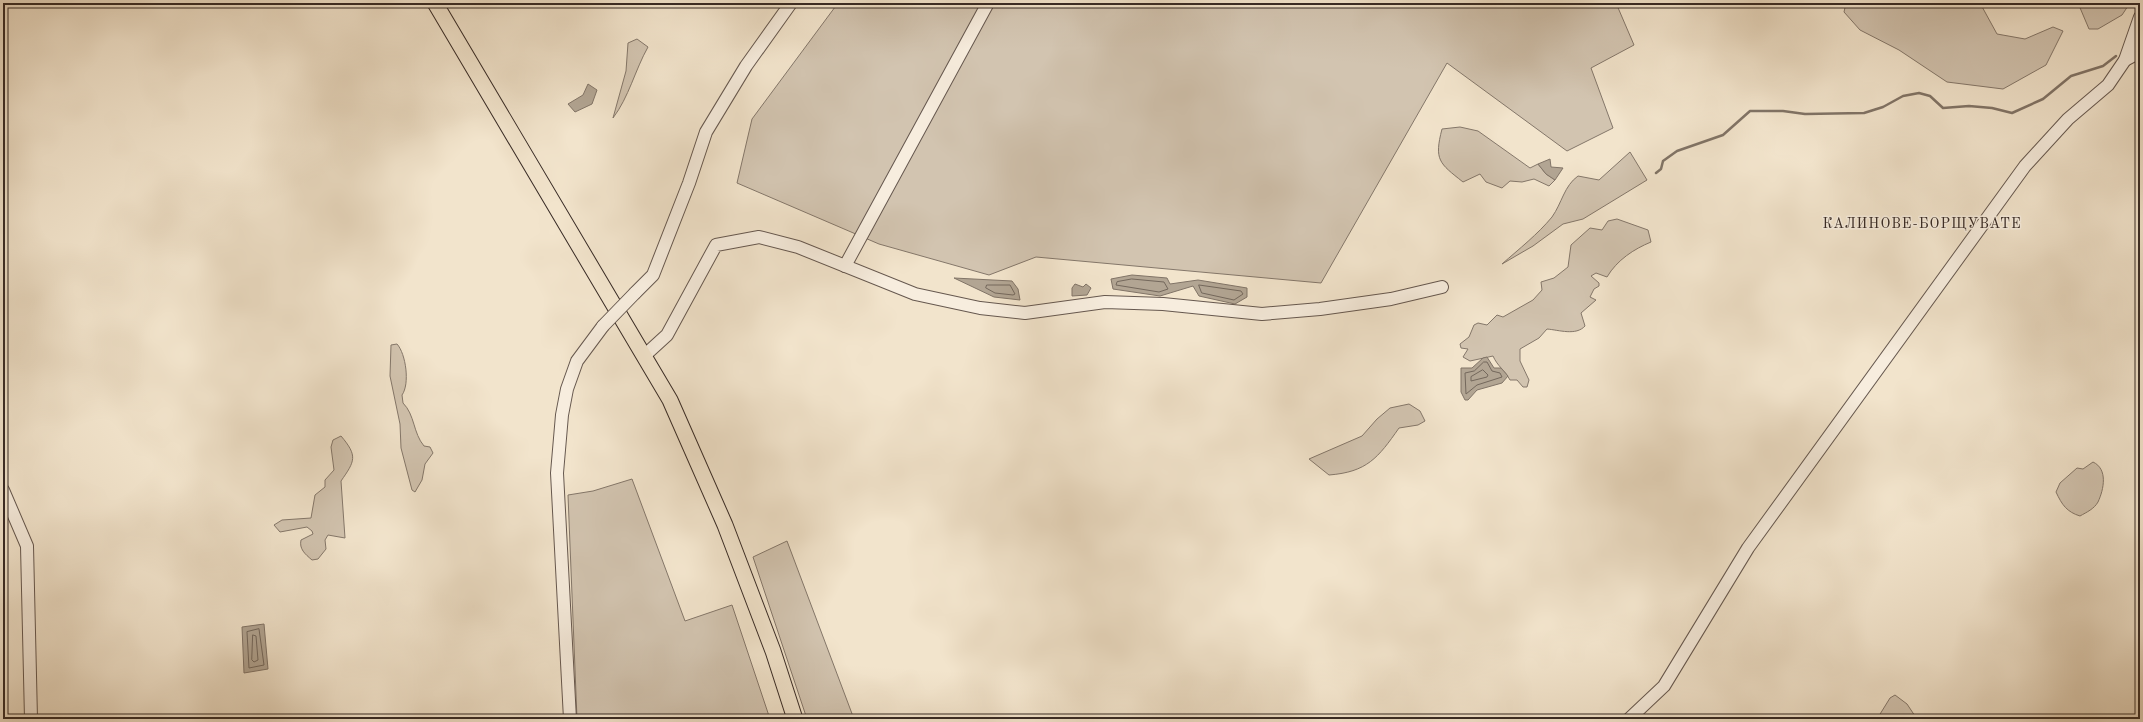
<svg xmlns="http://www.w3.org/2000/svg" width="2143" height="722" font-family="'Old Standard TT',serif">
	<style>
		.green { fill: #d2c4b0; stroke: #84776a }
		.water { fill: #b2a593; stroke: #817467 }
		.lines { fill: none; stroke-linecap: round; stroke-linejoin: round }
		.shore { stroke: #74685c; stroke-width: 1 }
		.stream { stroke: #817467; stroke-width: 2.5 }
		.minor-casing { stroke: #66584f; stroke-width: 14 }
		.major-casing { stroke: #372a25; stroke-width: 17 }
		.minor { stroke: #f7edde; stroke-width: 12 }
		.major { stroke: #f2e4cc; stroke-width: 15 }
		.minor-bridge-casing { stroke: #66584f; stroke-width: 14; stroke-linecap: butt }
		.minor-bridge { stroke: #f7edde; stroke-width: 12 }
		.labels { text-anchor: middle; stroke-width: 3; stroke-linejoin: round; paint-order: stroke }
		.quarter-label { font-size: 14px; letter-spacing: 1px; fill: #372a25; stroke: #f7edde }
	</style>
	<rect width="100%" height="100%" fill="#f2e4cc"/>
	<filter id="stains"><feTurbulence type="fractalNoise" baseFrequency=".005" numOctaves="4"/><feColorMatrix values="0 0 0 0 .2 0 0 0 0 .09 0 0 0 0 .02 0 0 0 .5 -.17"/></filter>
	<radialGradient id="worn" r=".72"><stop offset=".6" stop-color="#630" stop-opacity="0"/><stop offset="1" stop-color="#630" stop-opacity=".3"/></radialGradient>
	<g class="green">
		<path d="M 838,3 L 1616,3 L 1634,45 L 1591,68 L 1613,128 L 1567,151 L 1447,63 L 1321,283 L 1036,257 L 989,275 L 879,244 L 737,183 L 752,119 Z"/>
		<path d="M 1846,3 L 1980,3 L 1997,34 L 2025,39 L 2053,27 L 2063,31 L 2046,65 L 2003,89 L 1947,82 L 1899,50 L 1860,30 L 1844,12 Z"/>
		<path d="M 2078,3 L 2130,3 L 2122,15 L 2098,29 L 2089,29 Z"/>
		<path d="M 637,39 L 648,47 C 635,70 629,97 613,118 L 626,71 L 628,43 Z"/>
		<path d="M 1460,127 L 1478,131 L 1530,168 L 1538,164 L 1546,174 L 1555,180 L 1549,186 L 1534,179 L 1522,182 L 1510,181 L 1502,188 L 1486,182 L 1480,174 L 1463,182 C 1439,163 1434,160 1442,129 Z"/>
		<path d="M 1630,152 L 1647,180 L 1583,219 L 1563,224 L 1533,246 L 1502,264 C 1519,249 1538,234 1552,217 C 1562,203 1564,186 1578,176 L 1599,180 Z"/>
		<path d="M 1617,219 L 1648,230 L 1651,242 C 1634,249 1617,260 1607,277 L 1596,273 L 1591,276 L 1599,283 L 1599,286 L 1594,289 L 1590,297 L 1596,300 L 1581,313 L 1585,326 C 1576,336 1559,330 1547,329 L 1539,338 L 1520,349 L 1520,361 L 1529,380 L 1527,387 L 1523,387 L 1517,380 L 1510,380 C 1504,369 1498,367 1493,356 L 1470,361 L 1463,357 L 1468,349 L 1461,348 L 1460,344 L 1469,337 L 1474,325 L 1478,323 L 1487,325 L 1497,315 L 1503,317 L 1533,300 L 1542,290 L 1541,282 L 1554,278 L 1568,267 L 1571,245 L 1590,228 L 1602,230 L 1608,221 Z"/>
		<path d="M 397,344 C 406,354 410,384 402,395 L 403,403 C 415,415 413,433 424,446 L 430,447 L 433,453 L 425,464 L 422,480 L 415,492 L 412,490 L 401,448 L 400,424 L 390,376 L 391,345 Z"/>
		<path d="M 1409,404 L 1420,411 L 1425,421 L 1418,425 L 1399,428 C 1378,458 1367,472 1329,475 L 1309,459 L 1362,436 L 1377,419 L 1390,408 Z"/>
		<path d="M 341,436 C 358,456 355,461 341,481 L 345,538 L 328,535 L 325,540 L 326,549 L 318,559 L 312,560 C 305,554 299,549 301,540 L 313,534 L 312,531 L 307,527 L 280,532 L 274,525 L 282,520 L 311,518 L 315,495 L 325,487 L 325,480 L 334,470 L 331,447 L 333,440 Z"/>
		<path d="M 2093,462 C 2108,469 2104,489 2098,502 C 2094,509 2087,512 2080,516 C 2067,512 2062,505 2056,492 L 2060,483 L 2077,468 L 2083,469 Z"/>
		<path d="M 632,479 L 685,621 L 732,605 L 770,719 L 577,719 L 568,495 L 593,491 Z"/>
		<path d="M 787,541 L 854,719 L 807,719 L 753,557 Z"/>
		<path d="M 1895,695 L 1907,704 L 1917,719 L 1877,719 L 1890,698 Z"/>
	</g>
	<g class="water">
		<path d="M 588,84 L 597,90 L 592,104 L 575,112 L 568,104 L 583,95 Z"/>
		<path d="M 1550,159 L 1551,167 L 1563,168 L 1555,180 L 1546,174 L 1538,164 Z"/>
		<path d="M 1132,275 L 1167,278 L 1170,284 L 1198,280 L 1247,288 L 1247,297 L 1235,304 L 1199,296 L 1193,286 L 1160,296 L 1113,289 L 1111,279 Z"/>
		<path d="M 954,278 L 1012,281 L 1018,289 L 1020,300 L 994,297 Z"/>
		<path d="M 1075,284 L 1083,287 L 1086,284 L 1091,288 L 1087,295 L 1072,296 L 1072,288 Z"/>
		<path d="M 1487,357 L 1494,368 L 1501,368 L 1508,376 L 1502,383 L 1477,390 L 1468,400 L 1465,400 L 1461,392 L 1461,368 L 1472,368 L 1483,358 Z"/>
		<path d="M 264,624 L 268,669 L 244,673 L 242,627 Z"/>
	</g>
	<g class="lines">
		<g class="shore">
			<path d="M 1132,279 L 1164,282 L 1168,289 L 1159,292 L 1116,285 L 1117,282 Z"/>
			<path d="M 987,285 L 1010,285 L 1015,294 L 1013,295 L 995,293 L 986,288 Z"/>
			<path d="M 1199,285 L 1241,291 L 1243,294 L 1234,300 L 1202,293 Z"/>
			<path d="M 1484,362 L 1487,362 L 1492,371 L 1500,373 L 1502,377 L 1477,385 L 1466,394 L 1465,373 L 1474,371 Z"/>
			<path d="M 1483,370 L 1488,375 L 1487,377 L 1471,381 L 1471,377 Z"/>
			<path d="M 259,629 L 264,665 L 249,668 L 247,632 Z"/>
			<path d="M 253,635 L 256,636 L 258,660 L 254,662 L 252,660 Z"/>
		</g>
		<path class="stream" d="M 1656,173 L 1661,169 L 1663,161 L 1677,151 L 1723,135 L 1750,111 L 1783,111 L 1805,114 L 1864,113 L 1883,107 L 1903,96 L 1919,93 L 1930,96 L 1943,108 L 1969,106 L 1992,108 L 2012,113 L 2043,99 L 2071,76 L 2103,66 L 2116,56"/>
		<defs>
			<g id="minor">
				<path d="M 2125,60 L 2140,52"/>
				<path d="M 845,266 L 988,3"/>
				<path d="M 635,293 L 653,275 L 689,183 L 706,132 L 746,66 L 791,3"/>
				<path d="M 644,356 L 667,335 L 716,245 L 759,237 L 798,247 L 915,294 L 980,308 L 1025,313 L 1105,302 L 1163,304 L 1262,314 L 1320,309 L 1391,299 L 1442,287"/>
				<path d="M 3,490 L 27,546 L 31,719"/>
				<path d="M 570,719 L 557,473 L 562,415 L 567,389 L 577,361 L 603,326"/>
				<path d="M 1629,719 L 1664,686 L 1748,548 L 2025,166 L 2068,119 L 2108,85 L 2125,60 L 2140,17"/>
			</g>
			<path id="major" d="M 435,3 L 670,400 L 725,525 L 773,651 L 795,719"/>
		</defs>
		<use href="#minor" class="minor-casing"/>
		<use href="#major" class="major-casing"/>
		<use href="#minor" class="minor"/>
		<use href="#major" class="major"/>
		<defs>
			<path id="minor-bridge" d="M 603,326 L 635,293"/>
		</defs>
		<use href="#minor-bridge" class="minor-bridge-casing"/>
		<use href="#minor-bridge" class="minor-bridge"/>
	</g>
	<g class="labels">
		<g class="quarter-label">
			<text x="1922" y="228">КАЛИНОВЕ-БОРЩУВАТЕ</text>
		</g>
	</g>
	<rect width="2143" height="722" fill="none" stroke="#f2e4cc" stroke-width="16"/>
	<rect x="4" y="4" width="2135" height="714" fill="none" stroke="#372a25" stroke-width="2"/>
	<rect x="8" y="8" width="2127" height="706" fill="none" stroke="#372a25"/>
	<rect width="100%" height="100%" filter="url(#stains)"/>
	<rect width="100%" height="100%" fill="url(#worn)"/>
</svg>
